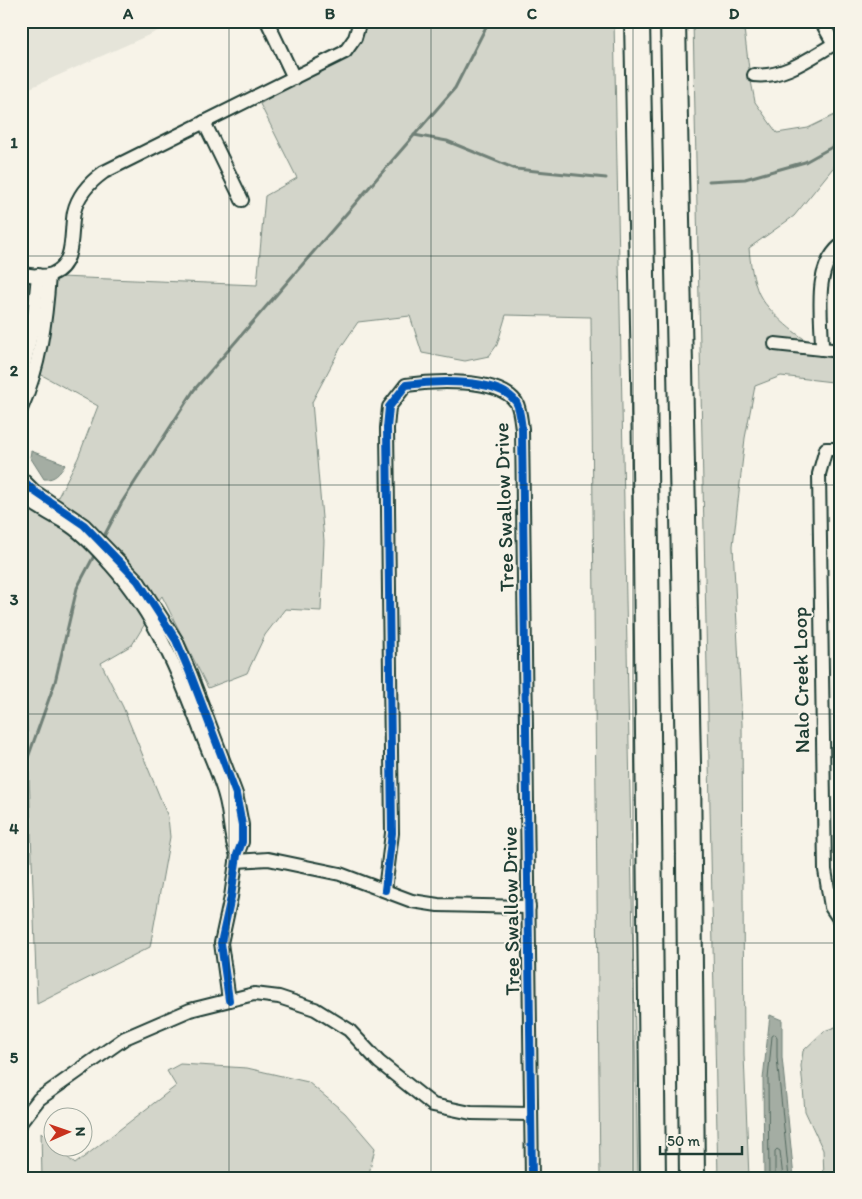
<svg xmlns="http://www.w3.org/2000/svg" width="862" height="1199" font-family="Itim,sans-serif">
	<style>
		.built { fill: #e5e4d9 }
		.green { fill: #d3d5ca; stroke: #79897f }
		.water { fill: #a4ada3; stroke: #6f8077 }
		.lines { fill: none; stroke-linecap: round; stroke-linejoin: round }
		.shore { stroke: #546a60; stroke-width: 1 }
		.stream { stroke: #6f8077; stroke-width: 3 }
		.street-casing { stroke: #1f3d34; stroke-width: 16 }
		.highway-casing { stroke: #1f3d34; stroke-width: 28 }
		.street { stroke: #f7f3e8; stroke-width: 12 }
		.highway { stroke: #f7f3e8; stroke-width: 24 }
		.cycleway-casing { stroke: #f7f3e8; stroke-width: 11 }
		.cycleway { stroke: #0057b8; stroke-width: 8 }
		.grid { fill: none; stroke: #1f3d34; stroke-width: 1; stroke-opacity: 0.55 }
		.labels { text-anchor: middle; stroke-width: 4; stroke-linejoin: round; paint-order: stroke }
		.street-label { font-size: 21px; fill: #1f3d34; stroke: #f7f3e8 }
		.neatline { fill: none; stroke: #1f3d34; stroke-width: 2 }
		.grid-label { font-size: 16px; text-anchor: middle; font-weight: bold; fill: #1f3d34 }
	</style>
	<rect width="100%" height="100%" fill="#f7f3e8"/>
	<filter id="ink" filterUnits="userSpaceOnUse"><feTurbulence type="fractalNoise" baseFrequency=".02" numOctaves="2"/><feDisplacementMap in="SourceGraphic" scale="10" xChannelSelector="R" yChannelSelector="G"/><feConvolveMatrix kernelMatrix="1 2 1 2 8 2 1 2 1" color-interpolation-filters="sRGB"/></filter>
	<g filter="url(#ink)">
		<path class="built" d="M 21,21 L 161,21 L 160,30 L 21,92 Z"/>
		<g class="green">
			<path d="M 367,21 L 614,21 L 638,1178 L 600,1178 L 591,317 L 506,315 L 497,345 L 489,356 L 465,361 L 422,353 L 410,316 L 358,322 L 341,347 L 312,402 L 324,541 L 321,611 L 285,609 L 265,635 L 247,673 L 208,688 L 162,596 L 159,600 C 128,557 99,529 57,499 L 78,458 L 98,406 L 40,374 L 50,328 L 55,279 L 60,277 L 257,285 L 265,196 L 297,178 L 260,104 L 290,85 L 348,57 L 361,39 Z"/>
			<path d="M 693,21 L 743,21 L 749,69 L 747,80 L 751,81 L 755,102 L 777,133 L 808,128 L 841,112 L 841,158 L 794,216 L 749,248 C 750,262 753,281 759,294 C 767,310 795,335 810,342 L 769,338 L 768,349 L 841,356 L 841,383 L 781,376 L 755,386 L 745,438 L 733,546 L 742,724 L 744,1055 L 749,1178 L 718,1178 Z"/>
			<path d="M 22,502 C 38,515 58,523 74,536 C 102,558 127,592 146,622 L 132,645 L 101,663 L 123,707 L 168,817 L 170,837 L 150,947 L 37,1004 L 21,543 Z"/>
			<path d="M 841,1025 L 841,1178 L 824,1178 L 823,1150 L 805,1111 L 801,1066 L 803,1051 L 824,1031 Z"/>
			<path d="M 180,1064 L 247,1068 L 308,1082 L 345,1113 L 375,1148 L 368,1178 L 42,1178 L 41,1132 L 52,1143 L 52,1146 L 56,1147 L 75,1164 L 176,1086 L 167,1071 Z"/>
		</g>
		<g class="water">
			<path d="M 31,451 L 63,463 L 65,465 C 60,473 55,480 44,479 L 30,457 Z"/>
			<path d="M 770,1015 L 782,1020 L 782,1057 L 794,1178 L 764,1178 L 763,1079 Z"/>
		</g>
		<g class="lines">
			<g class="shore">
				<path d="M 769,1178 L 768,1079 L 772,1036 L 775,1034 L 777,1037 L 777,1058 L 789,1178"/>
				<path d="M 775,1178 L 775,1151 L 777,1149 L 780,1151 L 783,1178"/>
			</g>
			<g class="stream">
				<path d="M 414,135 L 447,141 L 516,169 L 606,178"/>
				<path d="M 709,181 L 745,179 L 805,162 L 841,142"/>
				<path d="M 102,540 L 122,502 L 194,390 L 455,88 L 489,21"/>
				<path d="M 21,777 L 55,682 L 77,588 L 96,552"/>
			</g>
			<defs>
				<g id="street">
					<path d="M 267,21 L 294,78"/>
					<path d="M 821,21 L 834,44"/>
					<path d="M 754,75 C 785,79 815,54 841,40"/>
					<path d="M 204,122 L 242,200"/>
					<path d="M 21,274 C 31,275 43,278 52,274 C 76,265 70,232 74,212 C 78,194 90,182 104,172 L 345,52 L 355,38 L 360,21"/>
					<path d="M 775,344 L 841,351"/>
					<path d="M 822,349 C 822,315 812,269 841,245"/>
					<path d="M 21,380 L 33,325 L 38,275"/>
					<path d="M 21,409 C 40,367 46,320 49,275"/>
					<path d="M 841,449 L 826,449 L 819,474 L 825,870 L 831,907 L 841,922"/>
					<path d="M 21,478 L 34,491 L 84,525 L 138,581 L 176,640 L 190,673 L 236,794 L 242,825 L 242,842 L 237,855 L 231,897 L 221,943 L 229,1000"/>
					<path d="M 21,494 C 35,507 52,515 69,525 C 84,535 98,550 110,564 C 156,615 180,676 204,740 C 211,758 220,777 225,796 C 231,816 229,837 237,855"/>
					<path d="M 236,861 L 268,859 L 340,874 L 412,901 L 438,905 L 529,907"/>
					<path d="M 385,890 L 392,833 L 387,428 L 389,407 L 406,385 C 433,381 498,377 516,402 C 520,408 521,422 522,429 L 532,1178"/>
					<path d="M 21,1122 L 39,1099 L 125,1038 L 190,1010 L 254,994 L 279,997 L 315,1009 L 349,1030 L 379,1062 L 433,1105 L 471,1113 L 531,1114"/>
				</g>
				<g id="highway">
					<path d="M 637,21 L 644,376 L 653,1178"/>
					<path d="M 673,21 L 688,763 L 692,1178"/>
				</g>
			</defs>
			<use href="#street" class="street-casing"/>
			<use href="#highway" class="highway-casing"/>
			<use href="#street" class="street"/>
			<use href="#highway" class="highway"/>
			<defs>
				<g id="cycleway">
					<path d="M 21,478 L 34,491 L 84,525 L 138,581 L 176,640 L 190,673 L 236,794 L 242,825 L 242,842 L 237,855 L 231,897 L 221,943 L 229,1000"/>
					<path d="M 385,890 L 392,833 L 387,428 L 389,407 L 406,385 C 433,381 498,377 516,402 C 520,408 521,422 522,429 L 532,1178"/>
				</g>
			</defs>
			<use href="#cycleway" class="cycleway-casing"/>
			<use href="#cycleway" class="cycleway"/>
		</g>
	</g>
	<path class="grid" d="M 229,21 L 229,1178M 431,21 L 431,1178M 633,21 L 633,1178M 21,256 L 841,256M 21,485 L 841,485M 21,714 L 841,714M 21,943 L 841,943"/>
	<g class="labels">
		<g class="street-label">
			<text transform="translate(504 507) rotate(-92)" y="7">Tree Swallow Drive</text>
			<text transform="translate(801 680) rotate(-91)" y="7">Nalo Creek Loop</text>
			<text transform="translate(511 911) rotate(-91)" y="7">Tree Swallow Drive</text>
		</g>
	</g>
	<rect width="862" height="1199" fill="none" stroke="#f7f3e8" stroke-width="55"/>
	<g transform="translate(68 1132) rotate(88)"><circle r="24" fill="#f7f3e8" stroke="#a1aaa0"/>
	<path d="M0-4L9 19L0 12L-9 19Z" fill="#c8321e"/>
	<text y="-8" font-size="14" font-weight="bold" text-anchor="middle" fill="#1f3d34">N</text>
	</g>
	<path d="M660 1146v8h82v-8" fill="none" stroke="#1f3d34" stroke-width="2.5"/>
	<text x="667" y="1146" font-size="15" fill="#1f3d34" stroke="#f7f3e8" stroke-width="4" paint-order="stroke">50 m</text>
	<rect x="28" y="28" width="806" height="1144" class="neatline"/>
	<g class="grid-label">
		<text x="128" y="19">A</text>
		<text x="330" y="19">B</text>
		<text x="532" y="19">C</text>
		<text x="734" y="19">D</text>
		<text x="14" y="148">1</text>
		<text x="14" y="376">2</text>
		<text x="14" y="605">3</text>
		<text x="14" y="834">4</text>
		<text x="14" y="1063">5</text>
	</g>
</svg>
